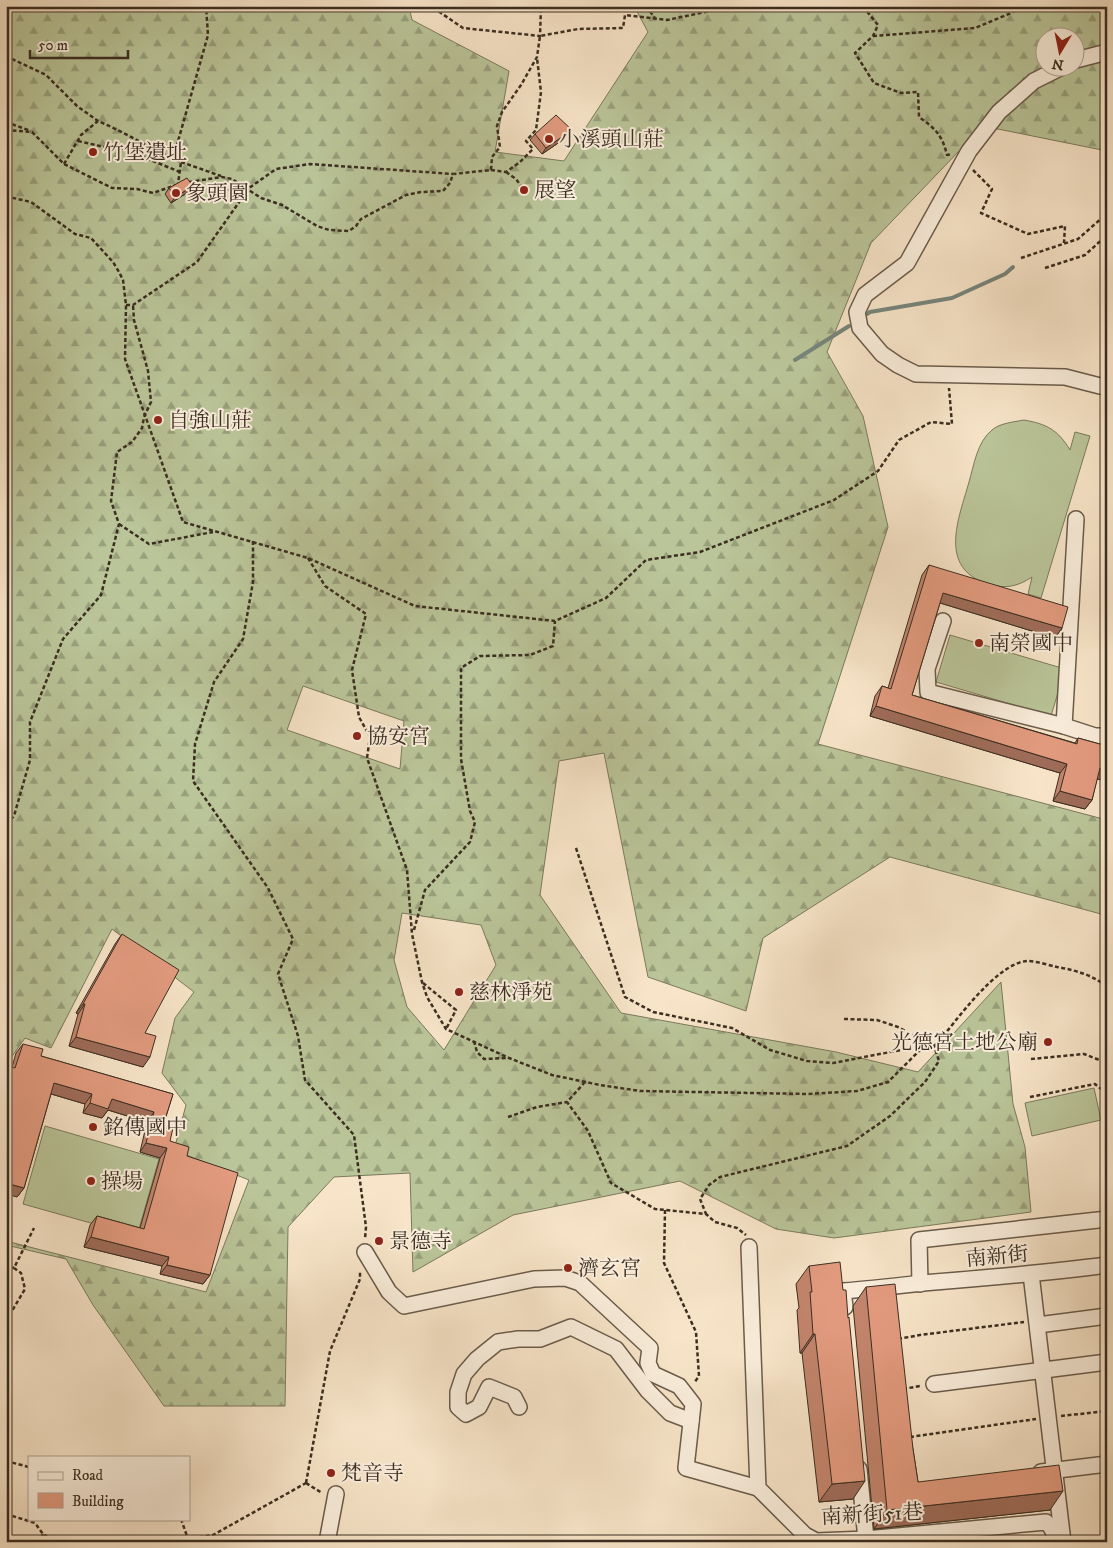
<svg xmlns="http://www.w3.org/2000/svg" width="1113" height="1548" font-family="'IM FELL DW Pica','Noto Serif TC',serif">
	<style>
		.forest { fill: url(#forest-firs); stroke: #7a7a5d; fill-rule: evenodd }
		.garden { fill: #bac599; stroke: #7a7a5d }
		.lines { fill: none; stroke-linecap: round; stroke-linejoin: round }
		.stream { stroke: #76857c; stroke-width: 4 }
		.minor-casing { stroke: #6a5c4b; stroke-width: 18 }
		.path { stroke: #3b2e21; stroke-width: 2.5; stroke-dasharray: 4 2.5; stroke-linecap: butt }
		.minor { stroke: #faeedc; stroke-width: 15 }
		.wall { fill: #c3856d; stroke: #3b2e21 }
		.shaded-wall { fill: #9f6c59; stroke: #3b2e21 }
		.building { fill: #e39b7f; stroke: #3b2e21 }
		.poi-dot { fill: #8f2418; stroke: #faeedc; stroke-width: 2 }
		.labels { text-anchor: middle; stroke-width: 4; stroke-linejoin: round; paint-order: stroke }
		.poi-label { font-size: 21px; fill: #3b2e21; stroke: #faeedc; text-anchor: start }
		.street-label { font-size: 21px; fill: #3b2e21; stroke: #faeedc }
	</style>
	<defs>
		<pattern id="forest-firs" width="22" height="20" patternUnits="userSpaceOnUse" patternTransform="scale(1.25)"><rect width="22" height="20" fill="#bac599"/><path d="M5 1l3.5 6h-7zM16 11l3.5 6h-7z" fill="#98a07c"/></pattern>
	</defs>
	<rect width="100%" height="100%" fill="#f8e5c9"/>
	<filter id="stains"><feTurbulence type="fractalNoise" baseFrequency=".004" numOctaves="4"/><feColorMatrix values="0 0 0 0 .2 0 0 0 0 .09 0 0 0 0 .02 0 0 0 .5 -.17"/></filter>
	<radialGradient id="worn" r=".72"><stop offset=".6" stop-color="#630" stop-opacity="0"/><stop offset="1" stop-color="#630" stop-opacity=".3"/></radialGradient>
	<path class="forest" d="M 6,6 L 409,6 L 412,20 L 509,71 L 495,152 L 564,161 L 648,32 L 634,6 L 1107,6 L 1107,151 L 983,126 L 871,243 L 827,352 L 863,416 L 888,527 L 818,744 L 1107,820 L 1107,923 L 1101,914 L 890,857 L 763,938 L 746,1011 L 648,977 L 604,753 L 559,761 L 540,895 L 621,1013 L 836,1052 L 918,1072 L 1001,982 L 1013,1104 L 1025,1147 L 1031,1212 L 834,1238 L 776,1229 L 680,1181 L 513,1215 L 413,1272 L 410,1173 L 334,1177 L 288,1227 L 285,1406 L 164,1406 L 93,1305 L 66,1259 L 6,1245 L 6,1241 L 206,1292 L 249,1180 L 174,1150 L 186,1105 L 162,1073 L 175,1018 L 194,992 L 112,929 L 51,1048 L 25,1038 L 6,1065 ZM 1046,38 L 1076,38 L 1076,68 L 1046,68 ZM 303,686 L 404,721 L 400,769 L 287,730 ZM 402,913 L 481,925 L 496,965 L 444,1050 L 407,1007 L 394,960 Z"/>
	<g class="garden">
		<path d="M 1024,420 C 1047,424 1058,430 1070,450 L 1075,432 L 1090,436 L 1041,598 L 1028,594 L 1032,577 C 1017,587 1005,589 988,584 C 937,568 959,518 969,482 C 974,465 977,442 992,430 C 1000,423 1014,422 1024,420 Z"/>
		<path d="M 950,635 L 1065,669 L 1051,716 L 936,682 Z"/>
		<path d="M 1094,1088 L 1101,1120 L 1032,1136 L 1025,1103 Z"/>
		<path d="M 45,1126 L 159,1159 L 137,1236 L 23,1204 Z"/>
	</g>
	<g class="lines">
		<g class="stream">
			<path d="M 867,314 L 870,312 L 952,298 L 1005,274 L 1013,267"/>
			<path d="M 795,360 L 849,326"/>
		</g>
		<defs>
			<g id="minor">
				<path d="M 1076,60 L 1107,52"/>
				<path d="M 1060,68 L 1034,81 L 999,112 L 969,151 L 907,263 L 865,295 L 857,312 L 860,328 L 882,354 L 898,365 L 916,374 L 1065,377 L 1100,386 L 1107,385"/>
				<path d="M 943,621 L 927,669 L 928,692 L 1064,726 L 1095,736 L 1107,736"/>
				<path d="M 1064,726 L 1076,519"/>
				<path d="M 749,1247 L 758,1488 L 805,1535 L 816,1541 L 866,1539 L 1046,1522 C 1052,1527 1055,1534 1056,1542"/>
				<path d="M 365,1252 L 389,1292 L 404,1306 L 534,1279 L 565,1278 L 580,1283 L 650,1348 L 648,1363 L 653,1374 L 679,1386 L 693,1404 L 686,1468 L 758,1488"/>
				<path d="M 1031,1274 L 1063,1542"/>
				<path d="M 920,1284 L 919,1240 L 1107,1219"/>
				<path d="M 845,1307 L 843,1291 C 870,1289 896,1286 923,1283 C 985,1278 1046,1273 1107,1265"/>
				<path d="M 1038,1325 L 1107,1316"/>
				<path d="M 934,1384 L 1107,1362"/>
				<path d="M 519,1407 L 514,1397 L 489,1387 L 479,1407 L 466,1414 L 458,1407 L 458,1392 L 464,1374 L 477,1359 L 498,1342 L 518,1339 L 540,1339 L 571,1327 L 616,1349 L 648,1391 L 670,1413 L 691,1421"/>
				<path d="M 859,1469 L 866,1539"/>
				<path d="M 1041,1472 L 1107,1464"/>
				<path d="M 327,1542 L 336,1494"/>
			</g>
		</defs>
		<use href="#minor" class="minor-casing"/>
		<g class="path">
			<path d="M 427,6 L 435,9 L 463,28 L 540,36 L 541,6"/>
			<path d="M 646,6 L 655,18"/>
			<path d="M 864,6 L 865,9 L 878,25 L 873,36 L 855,53 L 874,83 L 901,93 L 918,92 L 919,117 C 936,129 942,135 947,155 L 952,154"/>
			<path d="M 873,36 L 975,28 L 1011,13 L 1022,6"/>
			<path d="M 6,56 L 46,75 L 77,106 L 98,121"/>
			<path d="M 6,122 L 31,131"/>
			<path d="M 6,130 L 32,132 L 64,164 L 112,188 L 137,189 L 153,193 L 176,185"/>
			<path d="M 78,141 L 113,149 L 121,148 L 180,172"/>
			<path d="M 173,159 L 208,35 L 206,6"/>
			<path d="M 181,162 L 221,176"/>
			<path d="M 64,164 L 81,135 L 98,121 C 127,133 152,150 181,162 L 178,184"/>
			<path d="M 491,170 L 506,172 L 520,162 L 533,149 L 526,141 L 536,130 L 541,92 L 537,58"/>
			<path d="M 973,170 L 992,189 L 981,213 L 1028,234 L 1065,226 L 1064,243"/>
			<path d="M 506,172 L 516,179 L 524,190"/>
			<path d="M 189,182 L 222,177 L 232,179 L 261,198 L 282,205 L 317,226 L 329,230 L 349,231 L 356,226 L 361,219 L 406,195 L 421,192 L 443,191 L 450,183 L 453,174 L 491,170 L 492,157 L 500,147 L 497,126 L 502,112 L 521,85 L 537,57 L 540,36 L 578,29 L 623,28 L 625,15 L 667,20 L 734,6"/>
			<path d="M 6,198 L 9,197 L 31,202 L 75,234 L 91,238 L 113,262 L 119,272 L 123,280 L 126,305 L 125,359 L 183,522 L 308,558 L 415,606 L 555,621 L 606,598 L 646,560 L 700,552 L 834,500 L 878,471 L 899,440 L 931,422 L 952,424 L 949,388"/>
			<path d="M 212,202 L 238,183"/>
			<path d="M 1021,258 L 1078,239 L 1103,217 L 1107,216"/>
			<path d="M 1045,268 L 1085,255 L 1107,235"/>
			<path d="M 126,305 L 133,305 L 197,262 L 249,188 L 276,169 L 310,164 L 453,174"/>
			<path d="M 119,524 L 149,544 L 213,532"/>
			<path d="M 253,541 L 253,582 L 243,639 L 214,682 L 195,744 L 193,781 L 268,888 L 293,939 L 278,974 L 298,1036 L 305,1080 L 354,1135 L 366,1227 L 365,1239"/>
			<path d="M 308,558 L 325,586 L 366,614 L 352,670 L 359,717 L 370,737 L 367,758 L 407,870 L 412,934 L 422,982 L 427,997 L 446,1029 L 509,1058 L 552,1075 L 600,1085 L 640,1091 L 808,1094 L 857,1091 L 888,1082 L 927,1043 L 933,1043 L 939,1061 L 925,1082 L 890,1116 L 847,1146 L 720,1177 L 709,1185 L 700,1199 L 706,1214"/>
			<path d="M 6,824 L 14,816 L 30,760 L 30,722 L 63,639 L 101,595 L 119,524 L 111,501 L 117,452 L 132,442 L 142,428 L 144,417 L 151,402 L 148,371 L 134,320 L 133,305"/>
			<path d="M 576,848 L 625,997 L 653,1012 L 732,1028 L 770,1050 L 807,1061 L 833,1063 L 906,1049 L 920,1049"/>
			<path d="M 414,930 L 425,890 L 470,842 L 475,822 L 470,811 L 461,759 L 461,668 L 480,656 L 530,655 L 553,646 L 555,621"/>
			<path d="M 423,983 L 456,1010 L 446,1029"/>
			<path d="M 844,1019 L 877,1020 L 898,1027 L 927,1043"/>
			<path d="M 474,1041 L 477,1052 L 484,1059 L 508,1058"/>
			<path d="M 935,1046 C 955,1023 995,964 1027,961 C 1036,961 1048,965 1057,967 C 1075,970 1093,975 1107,987"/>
			<path d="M 1031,1059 L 1084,1054 L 1107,1063"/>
			<path d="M 585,1082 L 567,1102 L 588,1131 L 611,1183 L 655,1209 L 706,1214 L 715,1222 L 737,1228 L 746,1235"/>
			<path d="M 1030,1097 L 1095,1084 L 1107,1094"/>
			<path d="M 508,1117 L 537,1107 L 567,1102"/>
			<path d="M 665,1210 L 664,1263 L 696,1332 L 699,1376 L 694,1383"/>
			<path d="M 6,1265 L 14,1268"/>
			<path d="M 6,1321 L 25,1289 L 21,1273 L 14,1268 L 34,1228"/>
			<path d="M 898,1339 L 920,1335 L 1024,1322"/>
			<path d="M 903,1389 L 920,1386"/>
			<path d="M 1061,1416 L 1107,1411"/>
			<path d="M 910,1437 L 1036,1419"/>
			<path d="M 6,1461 L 29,1467"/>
			<path d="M 306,1483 L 330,1351 L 360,1279 L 360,1272"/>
			<path d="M 306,1483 L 322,1493"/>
			<path d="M 6,1514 L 35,1523 L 43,1534 L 57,1542"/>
			<path d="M 181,1519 L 188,1539 L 213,1535 L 306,1483"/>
			<path d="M 39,1542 L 43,1534"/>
		</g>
		<use href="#minor" class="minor"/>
	</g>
	<g class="wall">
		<path d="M 535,134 L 567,137 L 542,154 L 530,140 Z"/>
		<path d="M 193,186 L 188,192 L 171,203 L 165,194 L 169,188 Z"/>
		<path d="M 929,565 L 1062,628 L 1055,638 L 940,603 L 912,695 L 1075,743 L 1078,738 L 1107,746 L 1107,781 L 1097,779 L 1092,800 L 1085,809 L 1053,801 L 1060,773 L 870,716 L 875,696 L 882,686 L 888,688 L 922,575 Z"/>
		<path d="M 122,934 L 145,1033 L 143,1067 L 69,1046 L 78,1014 L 76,1013 L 115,944 Z"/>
		<path d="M 23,1044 L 41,1056 L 173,1094 L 163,1126 L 170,1141 L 187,1156 L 210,1275 L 203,1284 L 160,1274 L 162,1266 L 84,1247 L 90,1225 L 97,1216 L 140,1228 L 160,1158 L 140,1152 L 147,1122 L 108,1110 L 102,1118 L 83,1113 L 85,1104 L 51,1094 L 24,1188 L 17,1197 L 12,1067 L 16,1053 Z"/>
		<path d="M 809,1266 L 853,1499 L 819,1502 L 802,1353 L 800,1353 L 797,1310 L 799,1308 L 796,1284 Z"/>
		<path d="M 866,1287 L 913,1449 L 918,1482 L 1050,1510 L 874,1529 L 853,1306 Z"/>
	</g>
	<g class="shaded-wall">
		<path d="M 572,130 L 567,137 L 542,154 L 546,148 Z"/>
		<path d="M 193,186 L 188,192 L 171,203 L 175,197 Z"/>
		<path d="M 943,593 L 1062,628 L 1055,638 L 937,602 Z"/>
		<path d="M 876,706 L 1067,764 L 1060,773 L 870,716 Z"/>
		<path d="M 1100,768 L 1107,770 L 1107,781 L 1093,778 Z"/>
		<path d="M 1060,791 L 1092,800 L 1085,809 L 1053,801 Z"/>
		<path d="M 83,1004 L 85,1004 L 78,1014 L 76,1013 Z"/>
		<path d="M 76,1037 L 150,1057 L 143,1067 L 69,1046 Z"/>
		<path d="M 54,1083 L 92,1094 L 85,1104 L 48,1093 Z"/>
		<path d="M 112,1099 L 154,1112 L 147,1122 L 108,1110 L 102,1118 L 83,1113 L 90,1103 Z"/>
		<path d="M 146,1143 L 167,1148 L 160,1158 L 140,1152 Z"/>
		<path d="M 6,1183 L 24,1188 L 17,1197 L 6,1194 Z"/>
		<path d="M 91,1237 L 169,1257 L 162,1266 L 84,1247 Z"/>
		<path d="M 167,1265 L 210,1275 L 203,1284 L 160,1274 Z"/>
		<path d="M 813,1334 L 815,1334 L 802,1353 L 800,1353 Z"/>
		<path d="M 865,1481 L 853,1499 L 819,1502 L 832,1484 Z"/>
		<path d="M 1063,1491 L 1050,1510 L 874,1529 L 887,1510 Z"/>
	</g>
	<g class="building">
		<path d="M 556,115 L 572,130 L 546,148 L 535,134 Z"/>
		<path d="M 187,178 L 193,186 L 175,197 L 169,188 Z"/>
		<path d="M 929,565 L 1068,607 L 1062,628 L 943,593 L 912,695 L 1077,744 L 1078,738 L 1107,746 L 1107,770 L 1100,768 L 1092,800 L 1060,791 L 1067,764 L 876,706 L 882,686 L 891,689 Z"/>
		<path d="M 122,934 L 179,970 L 145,1033 L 156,1036 L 150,1057 L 76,1037 L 85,1004 L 83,1004 Z"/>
		<path d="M 23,1044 L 43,1049 L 41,1056 L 173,1094 L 163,1126 L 173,1128 L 170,1141 L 189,1147 L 187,1156 L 238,1173 L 210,1275 L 167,1265 L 169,1257 L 91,1237 L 97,1216 L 144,1229 L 167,1148 L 146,1143 L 154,1112 L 112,1099 L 108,1109 L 90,1103 L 92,1094 L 54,1083 L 24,1188 L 6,1183 L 6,1066 L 15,1068 Z"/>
		<path d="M 840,1262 L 843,1290 L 846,1290 L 848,1318 L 849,1317 L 865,1481 L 832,1484 L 815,1334 L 813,1334 L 810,1292 L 812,1292 L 809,1266 Z"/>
		<path d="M 895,1284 L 913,1449 L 918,1482 L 1059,1465 L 1063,1491 L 887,1510 L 866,1287 Z"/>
	</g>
	<g class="poi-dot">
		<circle cx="549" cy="139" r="5"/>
		<circle cx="93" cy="152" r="5"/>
		<circle cx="524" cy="190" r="5"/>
		<circle cx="176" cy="193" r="5"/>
		<circle cx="158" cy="420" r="5"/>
		<circle cx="979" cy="643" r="5"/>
		<circle cx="357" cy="736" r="5"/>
		<circle cx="459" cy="992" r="5"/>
		<circle cx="1048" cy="1042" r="5"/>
		<circle cx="93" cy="1127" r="5"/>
		<circle cx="91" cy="1181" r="5"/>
		<circle cx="379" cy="1241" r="5"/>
		<circle cx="568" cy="1268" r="5"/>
		<circle cx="331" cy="1473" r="5"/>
	</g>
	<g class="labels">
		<g class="poi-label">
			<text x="559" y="146">小溪頭山莊</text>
			<text x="103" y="159">竹堡遺址</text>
			<text x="534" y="197">展望</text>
			<text x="186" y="200">象頭園</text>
			<text x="168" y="427">自強山莊</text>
			<text x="989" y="650">南榮國中</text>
			<text x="367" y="743">協安宮</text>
			<text x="469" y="999">慈林淨苑</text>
			<text x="1038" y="1049" text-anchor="end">光德宮土地公廟</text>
			<text x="103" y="1134">銘傳國中</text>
			<text x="101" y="1188">操場</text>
			<text x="389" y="1248">景德寺</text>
			<text x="578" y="1275">濟玄宮</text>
			<text x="341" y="1480">梵音寺</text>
		</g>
		<g class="street-label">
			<text transform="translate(997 1256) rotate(-5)" y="7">南新街</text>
			<text transform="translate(872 1514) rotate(-3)" y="7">南新街51巷</text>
		</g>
	</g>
	<rect width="1113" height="1548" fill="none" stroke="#f8e5c9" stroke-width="25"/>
	<rect x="8" y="8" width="1098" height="1533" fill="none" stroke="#3b2e21" stroke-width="2.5"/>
	<rect x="12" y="12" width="1088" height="1523" fill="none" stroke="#3b2e21"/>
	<rect x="28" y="1456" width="162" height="65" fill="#faeedc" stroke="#aea191"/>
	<rect x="38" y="1472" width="25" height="8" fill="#faeedc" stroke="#aea191"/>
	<text x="72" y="1480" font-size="15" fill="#3b2e21">Road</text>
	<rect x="38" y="1493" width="25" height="15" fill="#e39b7f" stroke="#aea191"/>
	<text x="72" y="1506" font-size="15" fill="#3b2e21">Building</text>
	<g transform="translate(1060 52) rotate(190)"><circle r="24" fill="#faeedc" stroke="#aea191"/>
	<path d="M0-4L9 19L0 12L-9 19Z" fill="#8f2418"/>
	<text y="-8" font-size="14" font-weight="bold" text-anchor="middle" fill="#3b2e21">N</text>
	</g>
	<path d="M30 50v8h98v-8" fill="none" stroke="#3b2e21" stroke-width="2.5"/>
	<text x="38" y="50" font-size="15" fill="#3b2e21" stroke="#faeedc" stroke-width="4" paint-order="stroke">50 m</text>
	<rect width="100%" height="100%" filter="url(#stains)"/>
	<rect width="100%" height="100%" fill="url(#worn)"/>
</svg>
